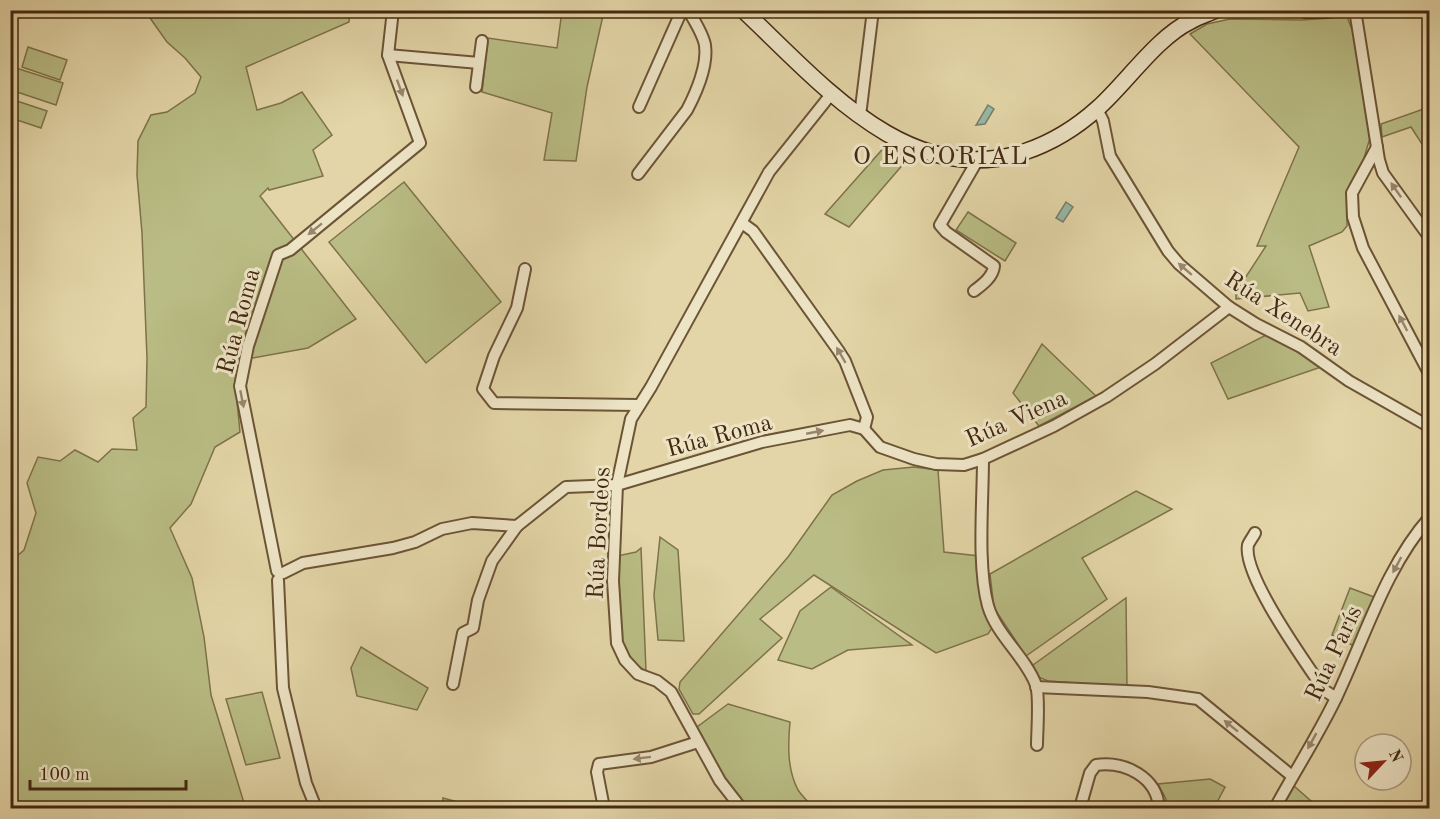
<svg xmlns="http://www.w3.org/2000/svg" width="1440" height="819" font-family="'Old Standard TT',serif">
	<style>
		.green { fill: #b9bc84; stroke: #7e724a; stroke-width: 1.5 }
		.water { fill: #95b9a7; stroke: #757f6b; stroke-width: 1.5 }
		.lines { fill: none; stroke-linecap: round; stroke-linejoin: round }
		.street-casing { stroke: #6c5436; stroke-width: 14 }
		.secondary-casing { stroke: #442911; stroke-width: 18 }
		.street { stroke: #ede4c6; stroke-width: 10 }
		.secondary { stroke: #ede4c6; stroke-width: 15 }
		.oneway { fill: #98866c }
		.labels { text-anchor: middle; stroke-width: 6; stroke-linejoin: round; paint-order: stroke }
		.street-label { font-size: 24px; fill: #442911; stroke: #ede4c6 }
		.neighbourhood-label { font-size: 26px; letter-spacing: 1.5px; fill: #442911; stroke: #ede4c6 }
	</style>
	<rect width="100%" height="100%" fill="#e3d5a7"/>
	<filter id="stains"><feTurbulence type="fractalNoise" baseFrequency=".00333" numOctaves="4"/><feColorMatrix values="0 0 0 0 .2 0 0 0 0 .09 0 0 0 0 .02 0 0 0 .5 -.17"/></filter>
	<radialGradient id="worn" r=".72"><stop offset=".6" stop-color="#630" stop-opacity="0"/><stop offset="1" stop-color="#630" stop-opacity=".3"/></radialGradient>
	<g class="green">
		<path d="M 145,11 L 350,11 L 349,22 L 246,67 L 257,110 L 281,103 L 302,92 L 332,135 L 313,150 L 323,176 L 269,190 L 268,188 L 260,196 L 356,319 L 308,348 L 253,358 L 250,356 L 237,401 L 240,432 L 215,447 L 191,504 L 170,528 L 192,578 L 204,637 L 211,695 L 244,803 L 242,808 L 11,808 L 11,561 L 24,550 L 36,513 L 27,483 L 38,457 L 60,461 L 75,450 L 98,462 L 112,449 L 137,450 L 133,418 L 146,407 L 147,358 L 142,233 L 137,175 L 138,141 L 151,115 L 167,112 L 195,93 L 201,77 L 185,58 L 167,42 Z"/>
		<path d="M 562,11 L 604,11 L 587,87 L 576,161 L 544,160 L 552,113 L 482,92 L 488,38 L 557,48 Z"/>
		<path d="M 1347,17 L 1353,32 L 1366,96 L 1370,138 L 1364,158 L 1350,184 L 1347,204 L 1347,226 L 1342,232 L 1309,246 L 1329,307 L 1308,311 L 1300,293 L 1236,299 L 1236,292 L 1266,246 L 1257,246 L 1299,147 L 1190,34 L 1207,24 L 1230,19 L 1302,20 Z"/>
		<path d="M 28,47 L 67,60 L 60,80 L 22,67 Z"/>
		<path d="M 16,68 L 63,83 L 56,105 L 11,90 Z"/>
		<path d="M 11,99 L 47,111 L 41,128 L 11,118 Z"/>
		<path d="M 1429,107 L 1429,155 L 1411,127 L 1382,137 L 1381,124 Z"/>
		<path d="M 888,143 L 912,154 L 849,227 L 825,214 Z"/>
		<path d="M 404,182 L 501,302 L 426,363 L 329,242 Z"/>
		<path d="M 968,212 L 1016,243 L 1005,261 L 956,230 Z"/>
		<path d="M 1266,335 L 1293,349 L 1321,367 L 1228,399 L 1211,363 Z"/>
		<path d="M 1042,344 L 1096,396 L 1039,426 L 1013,393 Z"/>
		<path d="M 914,467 L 938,470 L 944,552 L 979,556 L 984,609 L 992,628 L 988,634 L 936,653 L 814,575 L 760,619 L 782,638 L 699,714 L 693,714 L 679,689 L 680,682 L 788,557 L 832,495 L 857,481 L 883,470 Z"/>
		<path d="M 1136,491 L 1172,509 L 1082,558 L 1107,599 L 1026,656 L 994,608 L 990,574 Z"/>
		<path d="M 660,537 L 678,550 L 684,641 L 658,640 L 654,595 Z"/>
		<path d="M 641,548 L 646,671 L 636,665 L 621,643 L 617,556 L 636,552 Z"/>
		<path d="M 831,587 L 912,645 L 848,650 L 812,669 L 778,660 L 800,611 Z"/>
		<path d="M 1350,588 L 1374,597 L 1354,646 L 1332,635 Z"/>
		<path d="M 1126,598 L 1127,687 L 1048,681 L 1036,676 L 1033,665 Z"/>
		<path d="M 361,647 L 428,688 L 417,710 L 357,696 L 351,668 Z"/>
		<path d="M 262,692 L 280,758 L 246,765 L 226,699 Z"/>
		<path d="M 728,704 L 790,722 C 788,745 787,769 798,790 C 802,796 809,803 814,808 L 748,808 L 720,771 L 697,727 Z"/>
		<path d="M 1210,779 L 1225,787 L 1214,808 L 1166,808 L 1166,799 L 1158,784 Z"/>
		<path d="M 1294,786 L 1319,808 L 1282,808 Z"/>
		<path d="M 443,798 L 480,808 L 442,808 Z"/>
	</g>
	<g class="water">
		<path d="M 988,105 L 994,109 L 985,124 L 976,125 Z"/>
		<path d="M 1066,202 L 1073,207 L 1063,222 L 1056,218 Z"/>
	</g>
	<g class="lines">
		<defs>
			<g id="street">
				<path d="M 1355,10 L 1379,160 L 1383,173 L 1430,238"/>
				<path d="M 388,55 L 479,63"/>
				<path d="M 476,87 L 482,41"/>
				<path d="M 639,107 L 682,10"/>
				<path d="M 1097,109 L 1103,121 L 1110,156 L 1168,251 L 1179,264 L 1229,307 L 1256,324 L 1301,347 L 1349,381 L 1430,427"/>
				<path d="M 860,116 L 873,10"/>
				<path d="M 1377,147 L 1352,193 L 1353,217 L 1363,248 L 1430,375"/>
				<path d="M 638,174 L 687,110 C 696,93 708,65 705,45 C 703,34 694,20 688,10"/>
				<path d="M 742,223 L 753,231 L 838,350 L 845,361 L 867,417 L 864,429"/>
				<path d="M 525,269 L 517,308 L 494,356 L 483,389 L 494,403 L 638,405"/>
				<path d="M 974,291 C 982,285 993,277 994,266 L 946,232 L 940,225 L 977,161"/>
				<path d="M 983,459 C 983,502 977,566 988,606 C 997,636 1025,656 1036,685 C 1040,698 1037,731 1037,745"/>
				<path d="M 1255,533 C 1253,537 1249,542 1248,545 C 1242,575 1306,663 1324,690 L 1336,698"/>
				<path d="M 277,571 L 240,386 L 248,346 L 278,255 L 290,250 L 420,143 L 388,55 L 393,10"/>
				<path d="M 283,573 L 303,563 L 393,548 L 415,542 L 442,529 L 472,523 L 517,526 L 566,487 L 617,485 L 762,442 L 850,425 L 864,429 L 880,447 L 914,459 L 936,464 L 964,465 L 983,459 L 1054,426 L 1106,397 L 1155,364 L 1229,307"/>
				<path d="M 278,580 L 283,688 L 306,783 L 316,808"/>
				<path d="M 453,684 L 463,633 L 473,628 L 478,600 L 492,561 L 517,526"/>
				<path d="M 1036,687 L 1148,692 L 1198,699 L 1292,776"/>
				<path d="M 604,808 L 597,772 L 599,764 L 651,757 L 698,742"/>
				<path d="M 741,808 L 720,781 L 671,692 L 657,681 L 638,674 L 625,660 L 617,643 L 613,581 L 617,485 L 631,419 L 651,387 L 769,172 L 832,93"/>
				<path d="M 1080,808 L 1090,773 L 1096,765 C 1125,761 1157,777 1159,808"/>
				<path d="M 1275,808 C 1295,771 1319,734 1337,696 C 1365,637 1386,566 1430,517"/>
			</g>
			<g id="secondary">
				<path d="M 743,10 C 819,81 908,190 1024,152 C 1051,143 1077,127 1098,108 C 1127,82 1157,37 1191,21 C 1199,16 1208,14 1216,10"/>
				<path d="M 1304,10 L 1328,10"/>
			</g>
		</defs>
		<use href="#street" class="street-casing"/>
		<use href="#secondary" class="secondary-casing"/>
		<use href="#street" class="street"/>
		<use href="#secondary" class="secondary"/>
	</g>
	<defs><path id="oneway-solid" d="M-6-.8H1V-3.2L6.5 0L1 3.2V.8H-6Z" transform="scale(1.5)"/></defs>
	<g class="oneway">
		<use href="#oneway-solid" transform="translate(400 88) rotate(70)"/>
		<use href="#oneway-solid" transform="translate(1396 190) rotate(-125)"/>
		<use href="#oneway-solid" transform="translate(315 229) rotate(141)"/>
		<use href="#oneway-solid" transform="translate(1185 269) rotate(-139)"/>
		<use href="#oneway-solid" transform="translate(1403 323) rotate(-118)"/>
		<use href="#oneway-solid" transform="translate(841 355) rotate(-120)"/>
		<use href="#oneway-solid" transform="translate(242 399) rotate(79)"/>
		<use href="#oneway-solid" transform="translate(815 432) rotate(-11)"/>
		<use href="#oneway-solid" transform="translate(1397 565) rotate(118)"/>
		<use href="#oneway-solid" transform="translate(1231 726) rotate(-141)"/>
		<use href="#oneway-solid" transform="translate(1312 741) rotate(119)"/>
		<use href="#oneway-solid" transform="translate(642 758) rotate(173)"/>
	</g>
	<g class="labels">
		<g class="street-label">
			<text transform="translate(1284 313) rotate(33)" y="8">Rúa Xenebra</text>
			<text transform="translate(238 321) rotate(-75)" y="8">Rúa Roma</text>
			<text transform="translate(1016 418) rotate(-24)" y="8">Rúa Viena</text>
			<text transform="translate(719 435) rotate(-15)" y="8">Rúa Roma</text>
			<text transform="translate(598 533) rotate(-87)" y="8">Rúa Bordeos</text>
			<text transform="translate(1333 653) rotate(-65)" y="8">Rúa París</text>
		</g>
		<g class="neighbourhood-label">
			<text x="941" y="164">O ESCORIAL</text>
		</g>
	</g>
	<rect width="1440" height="819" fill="none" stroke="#e3d5a7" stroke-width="36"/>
	<rect x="12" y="12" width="1416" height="795" fill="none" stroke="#442911" stroke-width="3"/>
	<rect x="18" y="18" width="1404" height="783" fill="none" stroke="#442911" stroke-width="1.5"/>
	<g transform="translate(1383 762) rotate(64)"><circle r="28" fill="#ede4c6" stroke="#a9997e" stroke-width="1.5"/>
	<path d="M0-4.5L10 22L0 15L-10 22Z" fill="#8f2418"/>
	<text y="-9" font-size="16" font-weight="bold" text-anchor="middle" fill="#442911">N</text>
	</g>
	<path d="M30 780v9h156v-9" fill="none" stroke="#442911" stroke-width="3"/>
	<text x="39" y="780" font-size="18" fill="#442911" stroke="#ede4c6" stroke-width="4.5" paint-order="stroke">100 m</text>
	<rect width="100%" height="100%" filter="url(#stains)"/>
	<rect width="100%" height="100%" fill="url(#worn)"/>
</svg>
